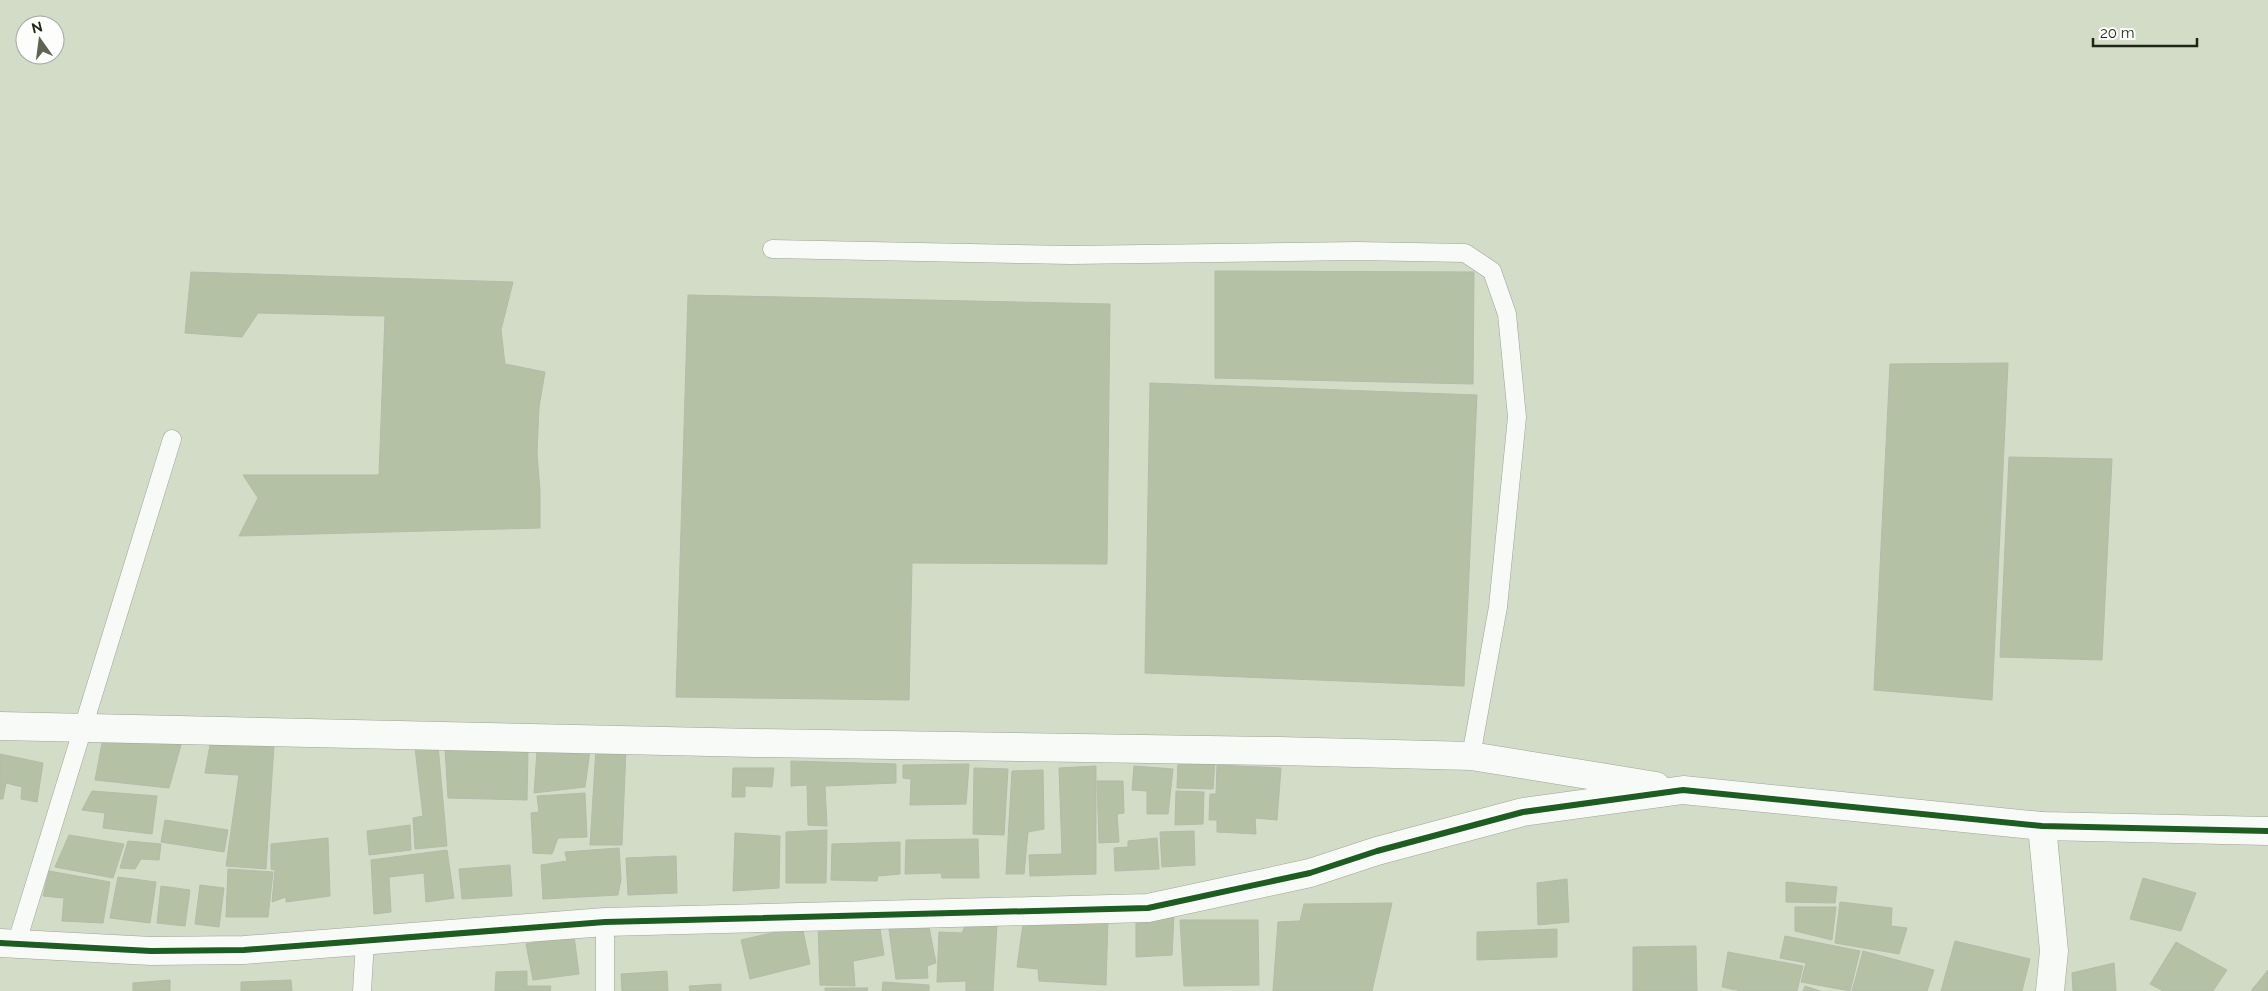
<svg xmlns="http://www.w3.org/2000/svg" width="2268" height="991" font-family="Raleway,sans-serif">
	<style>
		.building { fill: #b4c1a4; stroke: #b3bbaa }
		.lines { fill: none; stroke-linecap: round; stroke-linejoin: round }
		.lane-casing { stroke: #9da495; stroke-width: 19 }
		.street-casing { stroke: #9da495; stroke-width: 29 }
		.lane { stroke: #f8faf7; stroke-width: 18 }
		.street { stroke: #f8faf7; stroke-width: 28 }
		.cycleway-casing { stroke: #fdfefb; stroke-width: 9 }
		.cycleway { stroke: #1b5e20; stroke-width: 6 }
	</style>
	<rect width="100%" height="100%" fill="#d2dcc7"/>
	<g class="building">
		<path d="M 1215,271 L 1474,272 L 1473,384 L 1215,378 Z"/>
		<path d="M 191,272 L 513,282 L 501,330 L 505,364 L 545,372 L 539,407 L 537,453 L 540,491 L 540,528 L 239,536 L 258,498 L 243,475 L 379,475 L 385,316 L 258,313 L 242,337 L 185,333 Z"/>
		<path d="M 688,295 L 1110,304 L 1107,564 L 912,563 L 909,700 L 676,697 Z"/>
		<path d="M 2008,363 L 1992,700 L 1874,690 L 1890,364 Z"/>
		<path d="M 1150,383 L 1477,395 L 1464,686 L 1145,673 Z"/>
		<path d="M 2009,457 L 2112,459 L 2102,660 L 2000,657 Z"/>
		<path d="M 103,738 L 181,745 L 169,788 L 95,780 Z"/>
		<path d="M 211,739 L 274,745 L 266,869 L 226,866 L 239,775 L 205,773 Z"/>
		<path d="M 438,745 L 447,846 L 415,849 L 413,818 L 423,816 L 415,748 Z"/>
		<path d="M 445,748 L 528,750 L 527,800 L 448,798 Z"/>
		<path d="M 596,748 L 626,749 L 622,845 L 590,845 Z"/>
		<path d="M 537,751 L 590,751 L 585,787 L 534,793 Z"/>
		<path d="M 0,754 L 43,763 L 37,802 L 21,799 L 22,787 L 6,783 L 3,799 L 0,799 Z"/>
		<path d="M 791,761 L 896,764 L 896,783 L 825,786 L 827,826 L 808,825 L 807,785 L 791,786 Z"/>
		<path d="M 1178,761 L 1215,762 L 1213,789 L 1177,788 Z"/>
		<path d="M 969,764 L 966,804 L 910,805 L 911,779 L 903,778 L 903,765 Z"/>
		<path d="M 1217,765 L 1281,768 L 1277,820 L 1255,818 L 1256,834 L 1217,832 L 1217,820 L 1209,820 L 1210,794 L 1216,794 Z"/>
		<path d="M 1096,766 L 1096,874 L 1030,876 L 1029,855 L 1062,854 L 1059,768 Z"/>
		<path d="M 1134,766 L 1173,769 L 1168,814 L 1147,814 L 1147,791 L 1132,790 Z"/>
		<path d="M 733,768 L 774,768 L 772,787 L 745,786 L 745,797 L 732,797 Z"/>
		<path d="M 974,768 L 1008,769 L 1004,835 L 973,834 Z"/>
		<path d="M 1043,770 L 1044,829 L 1028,832 L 1024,874 L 1006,874 L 1012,771 Z"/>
		<path d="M 1097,781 L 1123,781 L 1124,813 L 1117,814 L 1119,842 L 1099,843 Z"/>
		<path d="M 92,791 L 157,796 L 152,834 L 103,828 L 105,813 L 82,810 Z"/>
		<path d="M 1176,791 L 1204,792 L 1203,824 L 1175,825 Z"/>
		<path d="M 585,793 L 587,837 L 558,838 L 552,854 L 533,853 L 531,813 L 539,812 L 537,796 Z"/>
		<path d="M 165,820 L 228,830 L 224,852 L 161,842 Z"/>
		<path d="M 410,825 L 411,850 L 369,855 L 367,831 Z"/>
		<path d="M 827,830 L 826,883 L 786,883 L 786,832 Z"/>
		<path d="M 1194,831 L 1195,865 L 1162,867 L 1160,832 Z"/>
		<path d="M 735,833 L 780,836 L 779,888 L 733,891 Z"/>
		<path d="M 69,835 L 124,844 L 113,878 L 55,867 Z"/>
		<path d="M 328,838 L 330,896 L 286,902 L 286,897 L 272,902 L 275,870 L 271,869 L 271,844 Z"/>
		<path d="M 1157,838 L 1159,869 L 1115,871 L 1114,848 L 1128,847 L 1128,841 Z"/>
		<path d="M 978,839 L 979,878 L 942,878 L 941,873 L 905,874 L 906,840 Z"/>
		<path d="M 128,841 L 161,844 L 159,860 L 141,859 L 135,869 L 120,868 Z"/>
		<path d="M 900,842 L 900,874 L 878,876 L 877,881 L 831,880 L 832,844 Z"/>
		<path d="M 619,848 L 621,879 L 618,895 L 543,899 L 541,865 L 567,861 L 565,852 Z"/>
		<path d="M 447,850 L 454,898 L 426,902 L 424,873 L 389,877 L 391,912 L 374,914 L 371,860 Z"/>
		<path d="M 676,856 L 677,893 L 628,895 L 626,858 Z"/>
		<path d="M 510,865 L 512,896 L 462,899 L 459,869 Z"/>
		<path d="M 228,869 L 273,872 L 268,917 L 226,917 Z"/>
		<path d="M 49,871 L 110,882 L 103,923 L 62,921 L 64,898 L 43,896 Z"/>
		<path d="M 118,877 L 156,882 L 150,923 L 110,918 Z"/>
		<path d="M 2143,878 L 2196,893 L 2181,931 L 2130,919 Z"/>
		<path d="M 1567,879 L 1569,922 L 1538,925 L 1537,883 Z"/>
		<path d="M 1786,882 L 1837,887 L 1835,903 L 1786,902 Z"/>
		<path d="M 200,885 L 224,888 L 219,927 L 195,924 Z"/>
		<path d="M 161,886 L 190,890 L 185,926 L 157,923 Z"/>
		<path d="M 1840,902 L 1892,908 L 1891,926 L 1907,928 L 1899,954 L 1835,943 Z"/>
		<path d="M 1392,903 L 1372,991 L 1273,991 L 1278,922 L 1300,921 L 1304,904 Z"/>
		<path d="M 1795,907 L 1836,907 L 1832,940 L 1795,931 Z"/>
		<path d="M 1174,914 L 1172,955 L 1136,957 L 1136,916 Z"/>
		<path d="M 1024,917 L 1108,917 L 1106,985 L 1039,981 L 1038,969 L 1017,967 Z"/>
		<path d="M 1180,920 L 1258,920 L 1259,985 L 1184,986 Z"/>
		<path d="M 879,922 L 884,955 L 853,961 L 855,986 L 820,985 L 818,924 Z"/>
		<path d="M 928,922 L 936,963 L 927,966 L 928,978 L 896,979 L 889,929 Z"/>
		<path d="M 997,925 L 993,991 L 966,991 L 966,981 L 937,982 L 939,932 L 962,933 L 965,926 Z"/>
		<path d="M 802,926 L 810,964 L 750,979 L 741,940 Z"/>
		<path d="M 1557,929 L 1557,957 L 1477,960 L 1477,932 Z"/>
		<path d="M 574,936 L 579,974 L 533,980 L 526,944 Z"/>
		<path d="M 1785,936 L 1860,951 L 1850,991 L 1801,982 L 1806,963 L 1780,958 Z"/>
		<path d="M 1955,941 L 2030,959 L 2022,991 L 1941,991 Z"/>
		<path d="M 2176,942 L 2227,970 L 2213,991 L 2163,991 L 2150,984 Z"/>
		<path d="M 1696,946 L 1697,991 L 1633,991 L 1633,947 Z"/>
		<path d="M 1863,951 L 1934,970 L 1927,991 L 1852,991 Z"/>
		<path d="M 1728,952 L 1803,966 L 1797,991 L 1741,991 L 1722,987 Z"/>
		<path d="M 2114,963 L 2116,991 L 2073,991 L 2072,973 Z"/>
		<path d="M 2268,970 L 2268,991 L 2251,991 Z"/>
		<path d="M 527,971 L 527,986 L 551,986 L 550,991 L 495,991 L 496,972 Z"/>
		<path d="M 667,971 L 668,991 L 622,991 L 621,974 Z"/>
		<path d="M 170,980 L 170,991 L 133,991 L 133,983 Z"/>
		<path d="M 291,980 L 292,991 L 241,991 L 241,982 Z"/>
		<path d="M 883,982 L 929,985 L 929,991 L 882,991 Z"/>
		<path d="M 721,984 L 721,991 L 690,991 L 689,986 Z"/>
		<path d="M 1805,986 L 1820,991 L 1803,991 Z"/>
		<path d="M 825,988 L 868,988 L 867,991 L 825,991 Z"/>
	</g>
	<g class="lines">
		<defs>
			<g id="lane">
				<path d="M 772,249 L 1071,255 L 1357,251 L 1465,253 L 1492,271 L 1507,314 L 1517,417 L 1498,607 L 1471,756"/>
				<path d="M 16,945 L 172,439"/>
				<path d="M 362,991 L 365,941"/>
				<path d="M 605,991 L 605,922"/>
			</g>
			<g id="street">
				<path d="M 0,726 L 755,743 L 1279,751 L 1471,756 L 1656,786"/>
				<path d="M 2042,826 L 2054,951 L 2050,991"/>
				<path d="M 0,943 L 151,951 L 244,950 L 605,922 L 1148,908 L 1310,873 L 1377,851 L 1523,812 L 1683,790 L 2042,826 L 2268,831"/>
			</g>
		</defs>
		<use href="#lane" class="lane-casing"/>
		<use href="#street" class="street-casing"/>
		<use href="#lane" class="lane"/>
		<use href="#street" class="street"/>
		<defs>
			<path id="cycleway" d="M 0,943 L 151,951 L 244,950 L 605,922 L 1148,908 L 1310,873 L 1377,851 L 1523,812 L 1683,790 L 2042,826 L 2268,831"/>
		</defs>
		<use href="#cycleway" class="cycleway-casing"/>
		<use href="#cycleway" class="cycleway"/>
	</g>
	<g transform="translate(40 40) rotate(346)"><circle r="24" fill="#fdfefb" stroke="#a4a79f"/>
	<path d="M0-4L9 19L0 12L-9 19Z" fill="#5d6454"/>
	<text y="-8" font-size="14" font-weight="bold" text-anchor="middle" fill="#1e2416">N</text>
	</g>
	<path d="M2093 38v8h104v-8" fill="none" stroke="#1e2416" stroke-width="2.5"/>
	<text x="2100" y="38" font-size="15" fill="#1e2416" stroke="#fdfefb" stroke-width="4" paint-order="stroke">20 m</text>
</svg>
